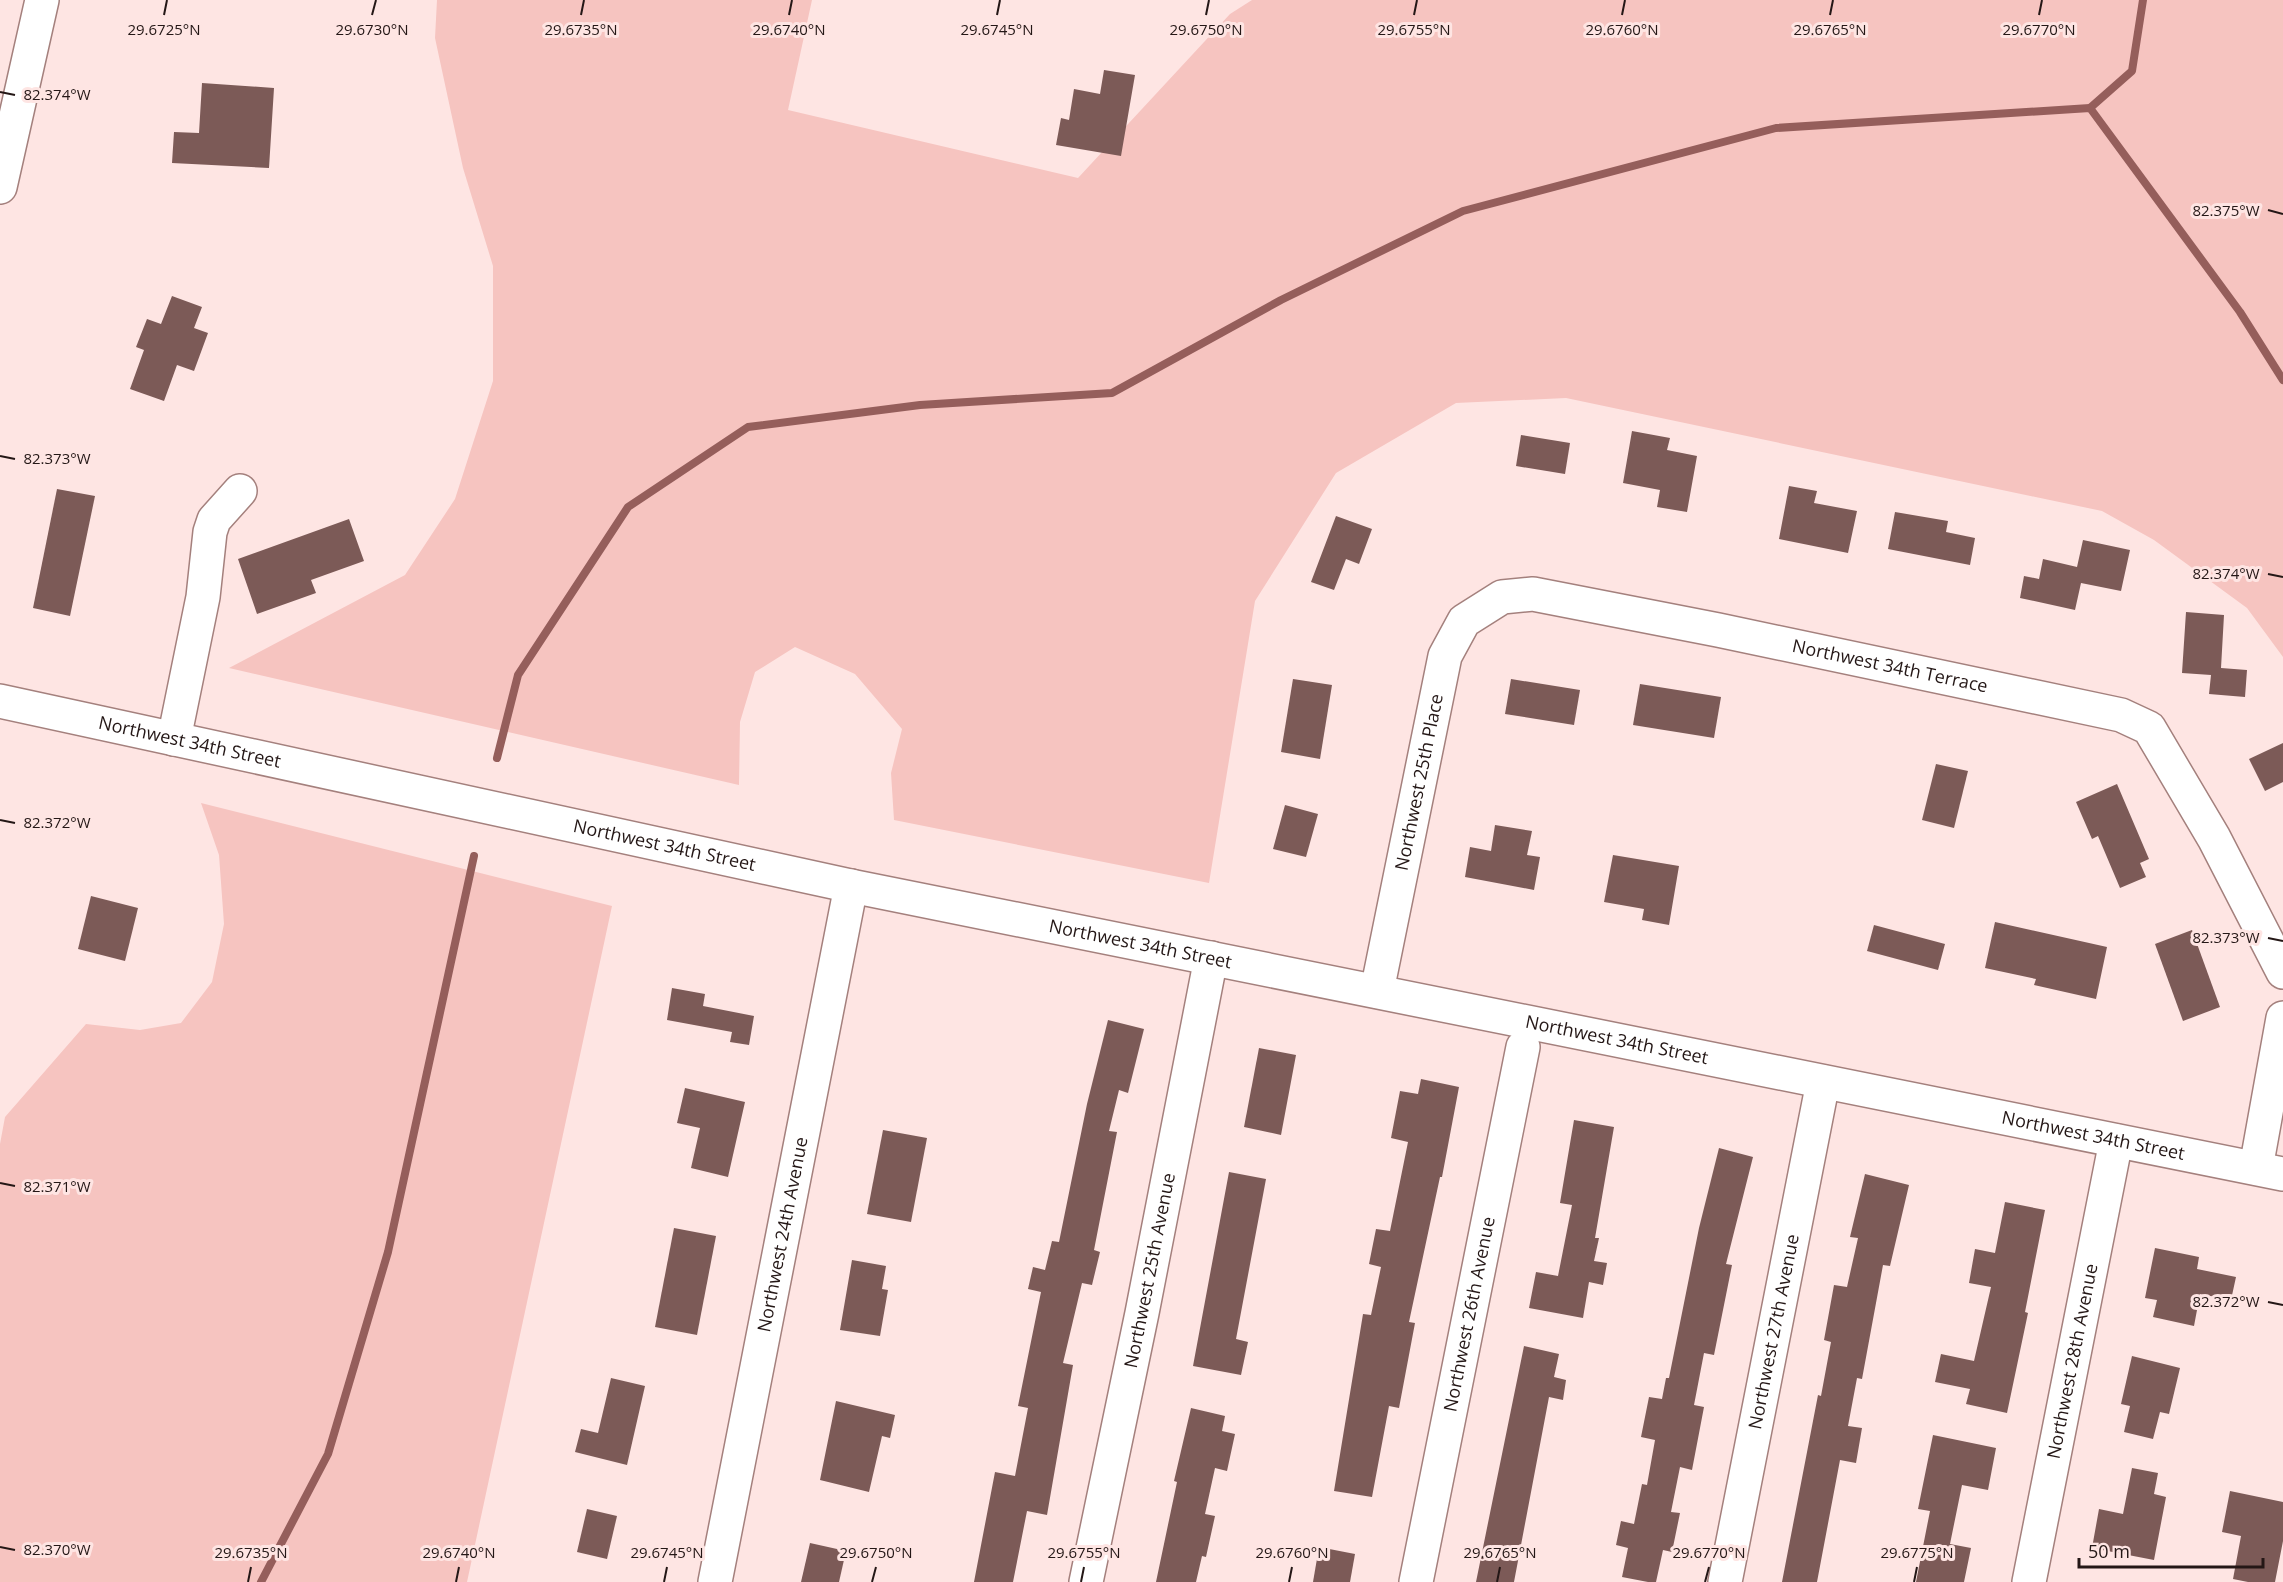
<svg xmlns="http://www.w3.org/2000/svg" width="2283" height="1582" font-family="'Open Sans',sans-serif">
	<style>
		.green { fill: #f6c4c0 }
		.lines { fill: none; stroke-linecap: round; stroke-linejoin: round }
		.stream { stroke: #955e5b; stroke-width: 8 }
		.building { fill: #7c5a57 }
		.minor-casing { stroke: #a4807d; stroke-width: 36 }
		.major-casing { stroke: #a4807d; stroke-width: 36 }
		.minor { stroke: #fff; stroke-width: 33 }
		.major { stroke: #fff; stroke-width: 33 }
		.ticks { fill: none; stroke: #241716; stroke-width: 2 }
		.labels { text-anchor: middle; stroke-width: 6; stroke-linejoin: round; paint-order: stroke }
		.street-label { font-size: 18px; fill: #241716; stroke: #fee5e3 }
		.ticks-label { font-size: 15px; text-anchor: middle; fill: #241716; stroke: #fee5e3; stroke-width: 6; stroke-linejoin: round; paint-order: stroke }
	</style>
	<rect width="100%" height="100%" fill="#fee5e3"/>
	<g class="green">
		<path d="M 437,0 L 812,0 L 788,110 L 1078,178 L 1230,14 L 1252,0 L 2283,0 L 2283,657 L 2247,608 L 2154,540 L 2102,511 L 1566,398 L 1456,403 L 1336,473 L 1255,601 L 1209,883 L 894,820 L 891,773 L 902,729 L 855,674 L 795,647 L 755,672 L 740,722 L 739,785 L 229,668 L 405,575 L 455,499 L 493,381 L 493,266 L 463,168 L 435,38 Z"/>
		<path d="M 201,803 L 612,906 L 467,1582 L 0,1582 L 0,1144 L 5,1117 L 86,1024 L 140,1030 L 181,1023 L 212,982 L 224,924 L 219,855 Z"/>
	</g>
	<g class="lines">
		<g class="stream">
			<path d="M 2090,108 L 2132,71 L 2143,0"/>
			<path d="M 497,758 L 518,675 L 628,507 L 748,427 L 920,405 L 1112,393 L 1281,300 L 1463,211 L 1776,128 L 2090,108 L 2240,312 L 2283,380"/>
			<path d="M 261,1582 L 328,1454 L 388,1252 L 474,856"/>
		</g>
	</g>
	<g class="building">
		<path d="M 1104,70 L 1135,75 L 1121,156 L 1056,145 L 1061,118 L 1069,120 L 1074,89 L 1100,94 Z"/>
		<path d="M 202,83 L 274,88 L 269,168 L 172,163 L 174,132 L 199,133 Z"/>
		<path d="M 172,296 L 202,307 L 194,328 L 208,333 L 194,371 L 177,365 L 164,401 L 130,389 L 144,350 L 136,347 L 147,319 L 161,324 Z"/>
		<path d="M 1632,431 L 1670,438 L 1667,450 L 1697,456 L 1687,512 L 1657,507 L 1660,490 L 1623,483 Z"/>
		<path d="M 1521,435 L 1570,443 L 1565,474 L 1516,466 Z"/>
		<path d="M 1789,486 L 1817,491 L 1814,503 L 1857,511 L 1848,553 L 1779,539 Z"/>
		<path d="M 57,489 L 95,496 L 70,616 L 33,608 Z"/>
		<path d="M 1895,512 L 1948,521 L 1946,532 L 1975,538 L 1970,565 L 1888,549 Z"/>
		<path d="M 1336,516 L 1372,529 L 1359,564 L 1346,559 L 1334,590 L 1311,582 Z"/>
		<path d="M 349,519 L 364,561 L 311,580 L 316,593 L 257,614 L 238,559 Z"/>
		<path d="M 2083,540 L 2130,550 L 2121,591 L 2081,583 L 2075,610 L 2020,598 L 2024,576 L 2039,579 L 2043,559 L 2077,567 Z"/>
		<path d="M 2186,612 L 2224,615 L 2221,668 L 2247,670 L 2245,697 L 2209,694 L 2211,675 L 2182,673 Z"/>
		<path d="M 1293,679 L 1332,685 L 1320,759 L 1281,752 Z"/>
		<path d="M 1511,679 L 1580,690 L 1574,725 L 1505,714 Z"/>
		<path d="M 1640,684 L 1721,697 L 1714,738 L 1633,725 Z"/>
		<path d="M 2283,743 L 2283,782 L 2265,791 L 2249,759 Z"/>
		<path d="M 1936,764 L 1968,771 L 1954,828 L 1922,820 Z"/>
		<path d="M 2117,784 L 2149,859 L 2140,863 L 2146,877 L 2120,888 L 2098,836 L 2092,839 L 2076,802 Z"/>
		<path d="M 1285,805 L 1318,814 L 1306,857 L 1273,849 Z"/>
		<path d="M 1495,825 L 1532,831 L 1527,855 L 1540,857 L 1534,890 L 1465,877 L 1470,847 L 1491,851 Z"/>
		<path d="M 1613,855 L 1679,866 L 1669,925 L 1642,920 L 1644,909 L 1604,902 Z"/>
		<path d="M 91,896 L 138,908 L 125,961 L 78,949 Z"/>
		<path d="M 1995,922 L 2107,947 L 2096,999 L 2034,985 L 2036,979 L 1985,968 Z"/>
		<path d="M 1874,925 L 1945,944 L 1938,970 L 1867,951 Z"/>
		<path d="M 2192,930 L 2220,1007 L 2183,1021 L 2155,944 Z"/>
		<path d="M 672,988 L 705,994 L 703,1006 L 754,1016 L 749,1045 L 730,1042 L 732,1032 L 667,1020 Z"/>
		<path d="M 1108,1020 L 1144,1029 L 1128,1093 L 1119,1090 L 1109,1131 L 1117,1132 L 1094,1250 L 1100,1252 L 1092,1285 L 1082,1283 L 1063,1363 L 1073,1365 L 1047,1515 L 1027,1511 L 1013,1582 L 974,1582 L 995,1472 L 1015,1476 L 1028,1408 L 1018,1406 L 1041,1292 L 1028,1289 L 1033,1267 L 1045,1270 L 1052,1241 L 1059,1242 L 1087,1104 Z"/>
		<path d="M 1259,1048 L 1296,1055 L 1281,1135 L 1244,1127 Z"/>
		<path d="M 1421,1079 L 1459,1087 L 1442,1177 L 1440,1177 L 1409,1322 L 1415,1323 L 1399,1408 L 1389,1406 L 1372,1497 L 1334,1491 L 1363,1314 L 1371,1315 L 1381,1267 L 1369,1264 L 1376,1229 L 1390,1231 L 1408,1142 L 1391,1138 L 1400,1091 L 1418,1094 Z"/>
		<path d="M 685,1088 L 745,1102 L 728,1177 L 691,1168 L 700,1128 L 677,1123 Z"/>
		<path d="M 1574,1120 L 1614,1127 L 1595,1238 L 1599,1238 L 1594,1261 L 1607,1263 L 1603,1285 L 1589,1282 L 1583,1318 L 1529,1308 L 1536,1272 L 1558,1276 L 1572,1205 L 1560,1203 Z"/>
		<path d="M 883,1130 L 927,1138 L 911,1222 L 867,1214 Z"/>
		<path d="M 1719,1148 L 1753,1157 L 1726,1264 L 1732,1265 L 1714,1355 L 1704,1353 L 1694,1405 L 1704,1407 L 1692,1470 L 1680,1467 L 1671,1512 L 1680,1513 L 1672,1552 L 1663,1550 L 1656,1582 L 1648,1582 L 1622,1577 L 1628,1548 L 1616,1545 L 1621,1521 L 1634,1524 L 1642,1484 L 1647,1485 L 1655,1440 L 1641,1437 L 1649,1397 L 1662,1399 L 1666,1378 L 1669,1378 L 1699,1228 Z"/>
		<path d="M 1229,1172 L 1266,1179 L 1236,1339 L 1248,1342 L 1241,1375 L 1193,1366 Z"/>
		<path d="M 1865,1174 L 1909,1185 L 1890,1266 L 1883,1265 L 1862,1379 L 1857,1378 L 1848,1426 L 1862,1428 L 1856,1463 L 1840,1460 L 1817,1582 L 1782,1582 L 1818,1395 L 1821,1396 L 1831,1342 L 1824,1340 L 1834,1285 L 1847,1287 L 1858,1238 L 1850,1237 Z"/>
		<path d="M 2005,1202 L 2045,1210 L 2025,1312 L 2028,1313 L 2007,1413 L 1966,1404 L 1970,1389 L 1935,1382 L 1941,1354 L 1974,1361 L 1991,1287 L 1969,1283 L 1975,1249 L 1995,1253 Z"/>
		<path d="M 674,1228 L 716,1236 L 697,1335 L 655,1327 Z"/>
		<path d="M 2155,1248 L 2199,1257 L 2197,1269 L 2236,1277 L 2231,1300 L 2200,1294 L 2194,1326 L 2153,1317 L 2157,1300 L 2145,1298 Z"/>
		<path d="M 852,1260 L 886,1266 L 882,1289 L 888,1290 L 880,1336 L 840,1330 Z"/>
		<path d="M 1524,1346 L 1559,1354 L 1554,1377 L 1566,1380 L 1563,1400 L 1549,1397 L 1514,1582 L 1476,1582 Z"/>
		<path d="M 2132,1356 L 2180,1368 L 2169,1414 L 2160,1412 L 2153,1439 L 2124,1432 L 2130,1406 L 2121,1404 Z"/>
		<path d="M 611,1378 L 645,1386 L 627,1465 L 575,1452 L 581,1429 L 598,1433 Z"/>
		<path d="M 836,1401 L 895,1415 L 890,1438 L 882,1436 L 869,1492 L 820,1480 Z"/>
		<path d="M 1191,1408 L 1225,1416 L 1222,1431 L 1235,1434 L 1227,1471 L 1215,1468 L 1205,1514 L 1215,1516 L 1206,1557 L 1202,1556 L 1196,1582 L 1156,1582 L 1177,1482 L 1174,1481 Z"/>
		<path d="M 1933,1435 L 1996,1448 L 1988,1490 L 1962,1485 L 1950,1544 L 1971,1548 L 1964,1582 L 1916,1582 L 1930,1511 L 1918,1509 Z"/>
		<path d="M 2132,1468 L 2158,1473 L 2154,1494 L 2166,1497 L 2154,1560 L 2092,1548 L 2099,1509 L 2123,1514 Z"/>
		<path d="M 2230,1491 L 2283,1502 L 2283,1541 L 2275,1582 L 2248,1582 L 2233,1579 L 2241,1536 L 2222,1532 Z"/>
		<path d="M 587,1509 L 617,1516 L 607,1559 L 577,1552 Z"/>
		<path d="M 810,1543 L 846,1551 L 839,1582 L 801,1582 Z"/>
		<path d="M 1319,1547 L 1355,1554 L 1350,1582 L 1313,1582 Z"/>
	</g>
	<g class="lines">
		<defs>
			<g id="minor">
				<path d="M 0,187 L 42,0"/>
				<path d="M 174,739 L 203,597 L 210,532 L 214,520 L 240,491"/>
				<path id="s1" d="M 1377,991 L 1445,656 L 1464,621 L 1502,597 L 1533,594 L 1718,630 L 2121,715 L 2149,728 L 2214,838 L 2283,972"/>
				<path d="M 2256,1168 L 2283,1018"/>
				<path id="s2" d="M 715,1582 L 851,886"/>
				<path id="s3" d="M 1086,1582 L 1142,1313 L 1211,958"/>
				<path id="s4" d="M 1416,1582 L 1523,1047"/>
				<path id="s5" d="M 1725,1582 L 1823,1082"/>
				<path id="s6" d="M 2029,1582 L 2116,1141"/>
			</g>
			<g id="major">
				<path id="s7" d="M 0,701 L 851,886 L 2283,1174"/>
			</g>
		</defs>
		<use href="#minor" class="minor-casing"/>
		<use href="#major" class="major-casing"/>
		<use href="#minor" class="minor"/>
		<use href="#major" class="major"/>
	</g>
	<path class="ticks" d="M 164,15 L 167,0M 372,15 L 376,0M 581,15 L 584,0M 789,15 L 792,0M 997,15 L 1000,0M 1206,15 L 1209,0M 1414,15 L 1417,0M 1622,15 L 1625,0M 1830,15 L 1833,0M 2039,15 L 2042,0M 0,92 L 15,95M 2268,210 L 2283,214M 0,456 L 15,459M 2268,574 L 2283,577M 0,820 L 15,823M 2268,938 L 2283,941M 0,1183 L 15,1186M 2268,1302 L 2283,1305M 0,1547 L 15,1550M 248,1582 L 251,1567M 456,1582 L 459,1567M 664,1582 L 667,1567M 872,1582 L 876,1567M 1081,1582 L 1084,1567M 1289,1582 L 1292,1567M 1497,1582 L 1500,1567M 1705,1582 L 1709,1567M 1914,1582 L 1917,1567"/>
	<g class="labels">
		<g class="street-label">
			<text dy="6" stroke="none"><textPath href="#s1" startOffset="822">Northwest 34th Terrace</textPath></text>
			<text dy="6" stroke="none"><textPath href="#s7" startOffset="194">Northwest 34th Street</textPath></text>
			<text dy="6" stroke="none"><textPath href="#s1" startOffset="213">Northwest 25th Place</textPath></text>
			<text dy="6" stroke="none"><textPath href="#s7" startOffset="680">Northwest 34th Street</textPath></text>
			<text dy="6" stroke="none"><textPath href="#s7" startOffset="1166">Northwest 34th Street</textPath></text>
			<text dy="6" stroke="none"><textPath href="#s7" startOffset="1652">Northwest 34th Street</textPath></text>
			<text dy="6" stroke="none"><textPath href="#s7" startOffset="2138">Northwest 34th Street</textPath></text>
			<text dy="6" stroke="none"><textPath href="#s2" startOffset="354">Northwest 24th Avenue</textPath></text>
			<text dy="6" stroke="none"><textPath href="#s3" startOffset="318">Northwest 25th Avenue</textPath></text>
			<text dy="6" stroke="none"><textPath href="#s4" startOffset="273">Northwest 26th Avenue</textPath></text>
			<text dy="6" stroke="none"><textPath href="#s5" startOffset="255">Northwest 27th Avenue</textPath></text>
			<text dy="6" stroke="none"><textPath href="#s6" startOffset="225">Northwest 28th Avenue</textPath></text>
		</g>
	</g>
	<g class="ticks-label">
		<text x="164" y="35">29.6725°N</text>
		<text x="372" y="35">29.6730°N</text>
		<text x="581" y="35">29.6735°N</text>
		<text x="789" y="35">29.6740°N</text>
		<text x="997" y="35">29.6745°N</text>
		<text x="1206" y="35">29.6750°N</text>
		<text x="1414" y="35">29.6755°N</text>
		<text x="1622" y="35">29.6760°N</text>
		<text x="1830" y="35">29.6765°N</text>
		<text x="2039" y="35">29.6770°N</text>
		<text x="57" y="100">82.374°W</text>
		<text x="2226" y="216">82.375°W</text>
		<text x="57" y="464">82.373°W</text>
		<text x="2226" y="579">82.374°W</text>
		<text x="57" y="828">82.372°W</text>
		<text x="2226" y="943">82.373°W</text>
		<text x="57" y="1192">82.371°W</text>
		<text x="2226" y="1307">82.372°W</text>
		<text x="57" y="1555">82.370°W</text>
		<text x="251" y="1558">29.6735°N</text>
		<text x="459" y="1558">29.6740°N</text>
		<text x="667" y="1558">29.6745°N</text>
		<text x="876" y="1558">29.6750°N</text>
		<text x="1084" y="1558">29.6755°N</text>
		<text x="1292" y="1558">29.6760°N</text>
		<text x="1500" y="1558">29.6765°N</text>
		<text x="1709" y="1558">29.6770°N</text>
		<text x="1917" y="1558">29.6775°N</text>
	</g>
	<path d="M2079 1558v9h184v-9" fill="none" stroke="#241716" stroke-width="3"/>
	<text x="2088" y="1558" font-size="18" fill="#241716" stroke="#fee5e3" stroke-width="4.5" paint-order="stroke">50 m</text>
</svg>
